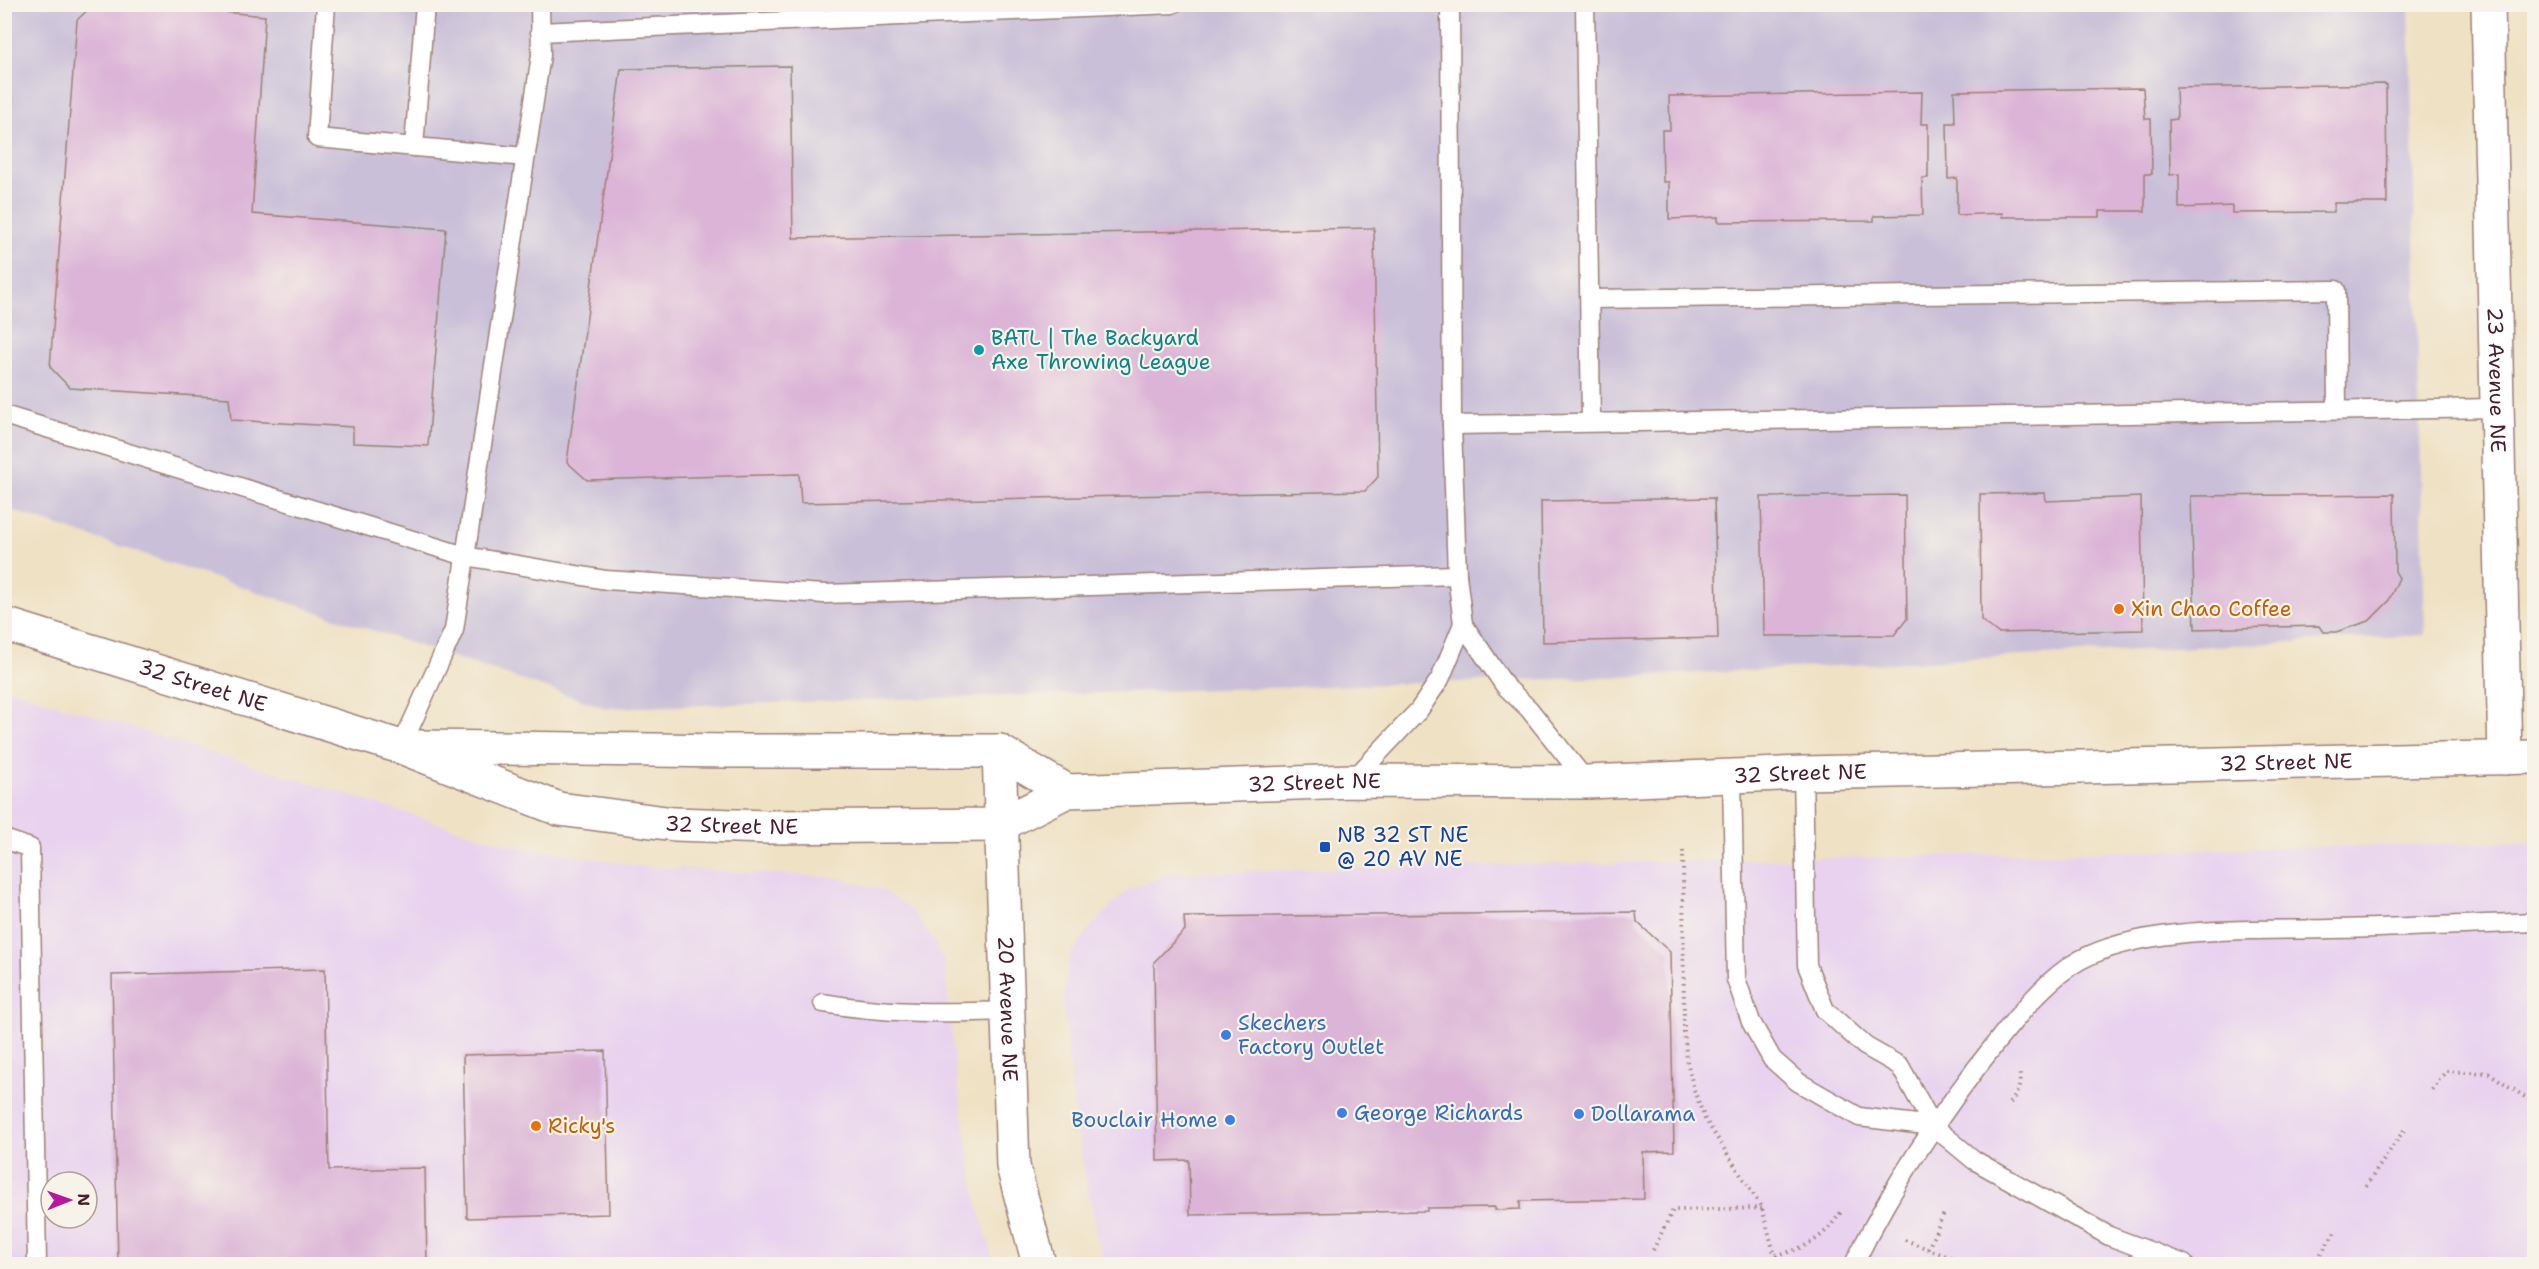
<svg xmlns="http://www.w3.org/2000/svg" width="2539" height="1269" font-family="'Shantell Sans',sans-serif">
	<style>
		.built { fill: #e8d2ef; fill-rule: evenodd }
		.industrial { fill: #c9bfd8 }
		.building { fill: #dbb4d7 }
		.lines { fill: none; stroke-linecap: round; stroke-linejoin: round }
		.service-casing { stroke: #9c8078; stroke-width: 21 }
		.minor-casing { stroke: #9c8078; stroke-width: 36 }
		.tertiary-casing { stroke: #9c8078; stroke-width: 36 }
		.path { stroke: #9c8078; stroke-width: 4; stroke-dasharray: 1.5 4.5; stroke-linecap: butt }
		.service { stroke: #fff; stroke-width: 18 }
		.minor { stroke: #fff; stroke-width: 33 }
		.tertiary { stroke: #fff; stroke-width: 33 }
		.culture-dot { fill: #0f9aa8; stroke: #f7f3e8; stroke-width: 2 }
		.food-dot { fill: #e8710a; stroke: #f7f3e8; stroke-width: 2 }
		.transit-dot { fill: #1a4fb4; stroke: #f7f3e8; stroke-width: 2 }
		.shop-dot { fill: #3f7fe0; stroke: #f7f3e8; stroke-width: 2 }
		.labels { text-anchor: middle; stroke-width: 4.5; stroke-linejoin: round; paint-order: stroke }
		.culture-label { font-size: 21px; fill: #0d838f; stroke: #f7f3e8; text-anchor: start }
		.street-label { font-size: 21px; fill: #4a1f2b; stroke: #f7f3e8 }
		.food-label { font-size: 21px; fill: #c56008; stroke: #f7f3e8; text-anchor: start }
		.transit-label { font-size: 21px; fill: #164399; stroke: #f7f3e8; text-anchor: start }
		.shop-label { font-size: 21px; fill: #366cbe; stroke: #f7f3e8; text-anchor: start }
	</style>
	<rect width="100%" height="100%" fill="#f7f3e8"/>
	<filter id="ink" filterUnits="userSpaceOnUse"><feTurbulence type="fractalNoise" baseFrequency=".0167" numOctaves="2"/><feDisplacementMap in="SourceGraphic" scale="12" xChannelSelector="R" yChannelSelector="G"/><feConvolveMatrix kernelMatrix="1 2 1 2 8 2 1 2 1" color-interpolation-filters="sRGB"/></filter>
	<filter id="wash" filterUnits="userSpaceOnUse"><feTurbulence type="fractalNoise" baseFrequency=".008" numOctaves="4" result="noise"/><feDisplacementMap in="SourceGraphic" scale="24" xChannelSelector="R" yChannelSelector="G"/><feGaussianBlur stdDeviation="1.35" result="paint"/><feColorMatrix in="noise" values="0 0 0 0 0 0 0 0 0 0 0 0 0 0 0 0 0 1.4 0 .05"/><feComposite in="paint" operator="in"/></filter>
	<g filter="url(#wash)">
		<rect width="100%" height="100%" fill="#efe1c4"/>
		<g class="built">
			<path d="M 5,688 L 508,845 L 647,867 L 833,877 L 883,890 L 910,909 L 933,939 L 944,962 L 955,1069 L 977,1200 L 994,1264 L 5,1264 ZM 51,1182 L 87,1182 L 87,1218 L 51,1218 Z"/>
			<path d="M 2534,842 L 2534,1264 L 1105,1264 L 1096,1234 L 1075,1121 L 1063,1002 L 1069,957 L 1092,926 L 1127,890 L 1170,873 Z"/>
		</g>
		<path class="industrial" d="M 5,5 L 2409,5 L 2425,635 L 1620,677 L 606,708 L 5,508 Z"/>
		<g id="blocks">
			<g class="building">
				<path d="M 94,4 L 140,4 L 265,16 L 252,214 L 446,229 L 428,446 L 353,443 L 353,427 L 231,420 L 229,398 L 70,388 L 50,367 L 77,20 Z"/>
				<path d="M 790,66 L 793,238 L 1374,228 L 1378,477 L 1365,491 L 801,503 L 799,474 L 587,480 L 567,462 L 621,69 Z"/>
				<path d="M 2386,84 L 2387,203 L 2334,203 L 2334,212 L 2232,213 L 2232,206 L 2179,208 L 2179,174 L 2170,175 L 2169,120 L 2177,119 L 2176,88 Z"/>
				<path d="M 2143,88 L 2145,119 L 2151,119 L 2152,174 L 2145,174 L 2145,211 L 2100,211 L 2100,217 L 2002,217 L 2002,213 L 1957,215 L 1957,178 L 1948,179 L 1947,123 L 1955,123 L 1954,91 Z"/>
				<path d="M 1922,92 L 1921,124 L 1928,124 L 1928,178 L 1922,178 L 1923,215 L 1874,216 L 1874,221 L 1718,222 L 1718,217 L 1669,219 L 1669,182 L 1663,182 L 1662,130 L 1670,130 L 1669,96 Z"/>
				<path d="M 2045,493 L 2046,501 L 2141,497 L 2143,630 L 1998,633 L 1981,620 L 1980,494 Z"/>
				<path d="M 2394,494 L 2395,571 L 2399,578 L 2388,602 L 2369,621 L 2336,632 L 2323,632 L 2319,626 L 2195,629 L 2191,496 Z"/>
				<path d="M 1905,495 L 1907,619 L 1894,635 L 1764,636 L 1761,497 Z"/>
				<path d="M 1714,498 L 1718,638 L 1543,642 L 1541,501 Z"/>
				<path d="M 1636,912 L 1637,922 L 1670,952 L 1674,1151 L 1643,1152 L 1644,1199 L 1520,1201 L 1520,1209 L 1495,1210 L 1495,1207 L 1427,1208 L 1427,1211 L 1190,1215 L 1189,1160 L 1157,1161 L 1154,962 L 1185,930 L 1184,917 Z"/>
				<path d="M 325,969 L 329,1170 L 425,1168 L 427,1264 L 118,1264 L 112,975 Z"/>
				<path d="M 605,1051 L 609,1214 L 467,1218 L 463,1055 Z"/>
			</g>
		</g>
	</g>
	<g filter="url(#ink)">
		<use href="#blocks" fill-opacity="0" stroke="#9c8078" stroke-width="1.5"/>
		<g class="lines">
			<defs>
				<g id="service">
					<path d="M 326,4 L 317,138 L 525,157"/>
					<path d="M 1450,4 L 1452,425 L 1457,575 L 1463,624 L 1505,686 L 1529,709 L 1587,782"/>
					<path d="M 1585,4 L 1591,422"/>
					<path d="M 540,32 L 1173,4"/>
					<path d="M 414,147 L 425,4"/>
					<path d="M 1590,299 L 2336,290 L 2337,410"/>
					<path d="M 4,415 L 465,556 L 606,580 L 824,594 L 1457,575"/>
					<path d="M 1452,425 L 2498,408"/>
					<path d="M 401,747 L 454,630 L 541,55 L 540,4"/>
					<path d="M 1803,773 L 1807,965 L 1825,1010 L 1865,1046 L 1900,1066 L 1933,1126 L 1974,1160 L 2109,1236 L 2184,1264"/>
					<path d="M 1732,776 L 1736,979 L 1751,1022 L 1772,1059 L 1798,1082 L 1859,1117 L 1933,1126"/>
					<path d="M 1352,781 L 1419,710 L 1440,679 L 1463,624"/>
					<path d="M 4,839 L 30,848 L 37,1264"/>
					<path d="M 823,1003 C 886,1014 946,1013 1010,1011"/>
					<path d="M 1854,1264 C 1893,1184 1943,1109 1999,1039 C 2021,1012 2049,977 2080,960 C 2148,924 2254,931 2330,929 C 2398,928 2466,925 2534,922"/>
				</g>
				<g id="minor">
					<path id="s1" d="M 2488,4 L 2505,758"/>
				</g>
				<g id="tertiary">
					<path id="s2" d="M 4,624 L 401,747 L 559,809 L 674,824 L 767,827 L 1000,825 L 1067,791 L 1352,781 L 1587,782 L 1803,773 L 2534,757"/>
					<path d="M 420,747 L 730,751 L 999,751 L 1067,791"/>
					<path id="s3" d="M 999,751 L 1013,1166 L 1039,1264"/>
				</g>
			</defs>
			<use href="#service" class="service-casing"/>
			<use href="#minor" class="minor-casing"/>
			<use href="#tertiary" class="tertiary-casing"/>
			<g class="path">
				<path d="M 1683,851 L 1684,1032 L 1687,1061 L 1694,1090 L 1705,1119 L 1762,1208 L 1777,1264"/>
				<path d="M 2432,1090 L 2446,1071 L 2489,1073 L 2534,1103"/>
				<path d="M 2010,1103 C 2018,1092 2022,1084 2019,1070"/>
				<path d="M 2366,1186 L 2404,1130"/>
				<path d="M 1905,1240 L 1967,1264"/>
				<path d="M 1928,1249 L 1944,1213"/>
				<path d="M 1653,1250 L 1673,1210 L 1762,1208"/>
				<path d="M 1776,1255 C 1808,1248 1823,1238 1841,1212"/>
				<path d="M 2314,1264 L 2336,1231"/>
			</g>
			<use href="#service" class="service"/>
			<use href="#minor" class="minor"/>
			<use href="#tertiary" class="tertiary"/>
		</g>
	</g>
	<circle class="culture-dot" cx="979" cy="350" r="6"/>
	<g class="food-dot">
		<circle cx="2119" cy="609" r="6"/>
		<circle cx="536" cy="1126" r="6"/>
	</g>
	<rect class="transit-dot" x="1319" y="841" width="12" height="12" rx="3"/>
	<g class="shop-dot">
		<circle cx="1226" cy="1035" r="6"/>
		<circle cx="1342" cy="1113" r="6"/>
		<circle cx="1579" cy="1114" r="6"/>
		<circle cx="1230" cy="1120" r="6"/>
	</g>
	<g class="labels">
		<g class="culture-label">
			<text x="991" y="345">BATL | The Backyard<tspan x="991" dy="24">Axe Throwing League</tspan></text>
		</g>
		<g class="street-label">
			<text dy="7" stroke="none"><textPath href="#s1" startOffset="376">23 Avenue NE</textPath></text>
			<text dy="7" stroke="none"><textPath href="#s2" startOffset="208">32 Street NE</textPath></text>
			<text dy="7" stroke="none"><textPath href="#s2" startOffset="2322">32 Street NE</textPath></text>
			<text dy="7" stroke="none"><textPath href="#s2" startOffset="1836">32 Street NE</textPath></text>
			<text dy="7" stroke="none"><textPath href="#s2" startOffset="1350">32 Street NE</textPath></text>
			<text dy="7" stroke="none"><textPath href="#s2" startOffset="759">32 Street NE</textPath></text>
			<text dy="7" stroke="none"><textPath href="#s3" startOffset="258">20 Avenue NE</textPath></text>
		</g>
		<g class="food-label">
			<text x="2131" y="616">Xin Chao Coffee</text>
			<text x="548" y="1133">Ricky's</text>
		</g>
		<g class="transit-label">
			<text x="1337" y="842">NB 32 ST NE<tspan x="1337" dy="24">@ 20 AV NE</tspan></text>
		</g>
		<g class="shop-label">
			<text x="1238" y="1030">Skechers<tspan x="1238" dy="24">Factory Outlet</tspan></text>
			<text x="1354" y="1120">George Richards</text>
			<text x="1591" y="1121">Dollarama</text>
			<text x="1218" y="1127" text-anchor="end">Bouclair Home</text>
		</g>
	</g>
	<rect width="2539" height="1269" fill="none" stroke="#f7f3e8" stroke-width="24"/>
	<g transform="translate(69 1200) rotate(89)"><circle r="28" fill="#f7f3e8" stroke="#b29e9c" stroke-width="1.5"/>
	<path d="M0-4.5L10 22L0 15L-10 22Z" fill="#b5179e"/>
	<text y="-9" font-size="16" font-weight="bold" text-anchor="middle" fill="#4a1f2b">N</text>
	</g>
</svg>
